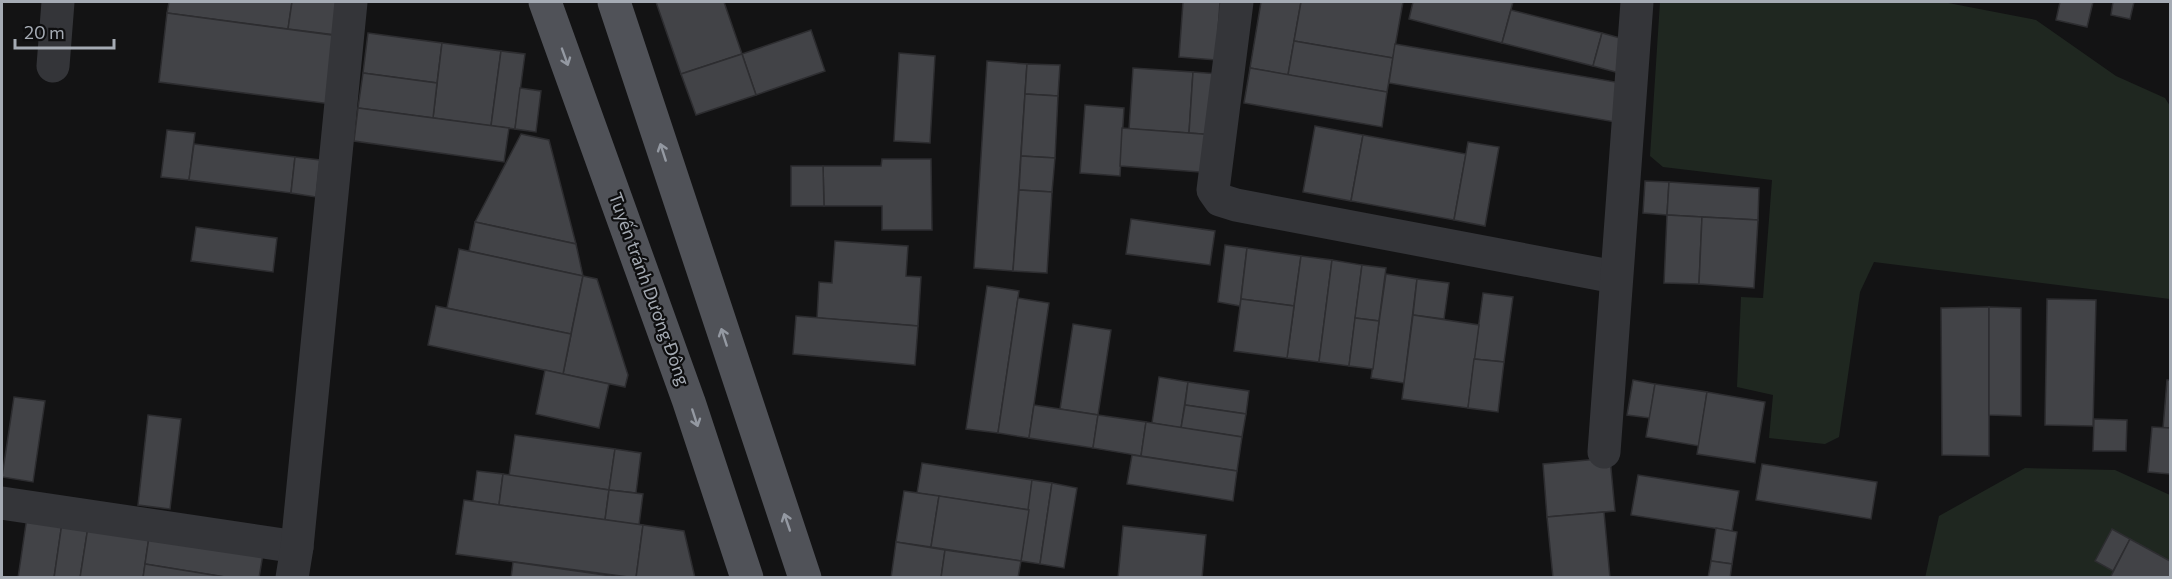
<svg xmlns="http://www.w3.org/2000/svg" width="2172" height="579" font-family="Commissioner,sans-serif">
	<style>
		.green { fill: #1f2720 }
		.building { fill: #424347; stroke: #2d2d30; stroke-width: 1.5 }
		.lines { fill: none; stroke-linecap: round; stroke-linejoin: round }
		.street { stroke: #343539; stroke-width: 33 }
		.primary { stroke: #505258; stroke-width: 33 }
		.oneway { stroke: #9499a2 }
		.labels { text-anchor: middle; stroke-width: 4.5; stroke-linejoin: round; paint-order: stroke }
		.street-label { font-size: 18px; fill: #a5abb4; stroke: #0e0e0f }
	</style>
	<rect width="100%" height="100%" fill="#131314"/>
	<g class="green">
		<path d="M 1660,2 L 1943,2 L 2036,20 L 2116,76 L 2165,98 L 2170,106 L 2170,299 L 1874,262 L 1860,292 L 1839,437 L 1825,444 L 1769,438 L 1773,395 L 1737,387 L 1741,297 L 1763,298 L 1772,180 L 1663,167 L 1650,156 Z"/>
		<path d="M 2025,468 L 2115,470 L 2170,495 L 2170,577 L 1925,578 L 1939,516 Z"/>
	</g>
	<g class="building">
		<path d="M 169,2 L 292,2 L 288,29 L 167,13 Z"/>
		<path d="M 292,2 L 340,2 L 336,35 L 288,29 Z"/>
		<path d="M 656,2 L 724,2 L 742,54 L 681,74 Z"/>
		<path d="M 1183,2 L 1220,2 L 1216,60 L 1179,57 Z"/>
		<path d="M 1261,2 L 1301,2 L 1288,75 L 1250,68 Z"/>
		<path d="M 1301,2 L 1403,2 L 1393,58 L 1294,41 Z"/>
		<path d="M 1413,2 L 1513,2 L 1502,43 L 1409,19 Z"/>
		<path d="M 2060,2 L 2093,2 L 2087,27 L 2056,20 Z"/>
		<path d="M 2113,2 L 2134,2 L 2130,19 L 2111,15 Z"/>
		<path d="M 1511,10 L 1602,33 L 1593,66 L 1502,43 Z"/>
		<path d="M 167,13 L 339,36 L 331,104 L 159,82 Z"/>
		<path d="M 811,30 L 825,71 L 756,95 L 742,54 Z"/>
		<path d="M 368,33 L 442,43 L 437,83 L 363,73 Z"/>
		<path d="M 1602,33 L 1631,41 L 1623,74 L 1593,66 Z"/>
		<path d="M 1294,41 L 1393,58 L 1387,92 L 1288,75 Z"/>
		<path d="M 442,43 L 501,51 L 491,126 L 433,118 Z"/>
		<path d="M 1395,44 L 1627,84 L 1621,123 L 1389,83 Z"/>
		<path d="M 501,51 L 525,54 L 515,129 L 491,126 Z"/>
		<path d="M 899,53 L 935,56 L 930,143 L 894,141 Z"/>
		<path d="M 742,54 L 756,95 L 696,115 L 681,74 Z"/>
		<path d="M 987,61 L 1027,64 L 1013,271 L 974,268 Z"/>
		<path d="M 1027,64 L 1060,65 L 1058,96 L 1025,94 Z"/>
		<path d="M 1133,68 L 1193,72 L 1189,133 L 1129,129 Z"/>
		<path d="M 1250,68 L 1387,92 L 1382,127 L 1244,103 Z"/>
		<path d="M 1193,72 L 1219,74 L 1215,135 L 1189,133 Z"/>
		<path d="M 363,73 L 437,83 L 433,118 L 358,108 Z"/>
		<path d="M 520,88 L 541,91 L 536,132 L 515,129 Z"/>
		<path d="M 1025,94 L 1058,96 L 1055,158 L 1021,156 Z"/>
		<path d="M 1085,105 L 1124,108 L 1120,176 L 1080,173 Z"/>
		<path d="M 358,108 L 509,128 L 504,162 L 354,141 Z"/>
		<path d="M 1315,126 L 1363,135 L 1351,201 L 1303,192 Z"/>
		<path d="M 1122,128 L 1215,135 L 1213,173 L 1120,166 Z"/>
		<path d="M 167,130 L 195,133 L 189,180 L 161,177 Z"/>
		<path d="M 521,134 L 549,140 L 576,244 L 475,222 Z"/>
		<path d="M 1363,135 L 1466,154 L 1454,220 L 1351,201 Z"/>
		<path d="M 1468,142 L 1499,147 L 1485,226 L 1454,220 Z"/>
		<path d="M 194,144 L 295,157 L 291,193 L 189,180 Z"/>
		<path d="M 1021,156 L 1055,158 L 1052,192 L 1019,190 Z"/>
		<path d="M 295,157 L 320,160 L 316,197 L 291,193 Z"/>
		<path d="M 882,159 L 931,159 L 932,230 L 882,230 L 882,206 L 824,206 L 823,166 L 881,166 Z"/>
		<path d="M 791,166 L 823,166 L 824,206 L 791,206 Z"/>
		<path d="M 1645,181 L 1669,182 L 1667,215 L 1643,213 Z"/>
		<path d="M 1669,182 L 1759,188 L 1758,220 L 1667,215 Z"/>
		<path d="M 1019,190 L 1052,192 L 1047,273 L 1013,271 Z"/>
		<path d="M 1667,215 L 1702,217 L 1699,284 L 1664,283 Z"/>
		<path d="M 1702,217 L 1758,220 L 1754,288 L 1699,284 Z"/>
		<path d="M 1131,219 L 1215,231 L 1210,265 L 1126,254 Z"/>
		<path d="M 475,222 L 576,244 L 583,276 L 469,251 Z"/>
		<path d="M 196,227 L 277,238 L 273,272 L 191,261 Z"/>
		<path d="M 835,241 L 908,246 L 906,276 L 921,277 L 918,326 L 817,318 L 819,282 L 832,283 Z"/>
		<path d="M 1225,245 L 1247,248 L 1240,306 L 1218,302 Z"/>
		<path d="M 1247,248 L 1301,256 L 1294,306 L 1241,299 Z"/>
		<path d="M 459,249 L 583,276 L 571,334 L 447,308 Z"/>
		<path d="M 1301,256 L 1332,260 L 1319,362 L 1287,358 Z"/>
		<path d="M 1332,260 L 1362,265 L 1349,366 L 1319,362 Z"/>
		<path d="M 1362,265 L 1386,268 L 1379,321 L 1355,318 Z"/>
		<path d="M 1386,274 L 1417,279 L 1404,383 L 1371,378 Z"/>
		<path d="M 583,276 L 597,279 L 628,375 L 625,387 L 563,374 Z"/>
		<path d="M 1417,279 L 1449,283 L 1444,319 L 1413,315 Z"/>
		<path d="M 987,286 L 1019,291 L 998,433 L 966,429 Z"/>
		<path d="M 1483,293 L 1513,297 L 1504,362 L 1474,359 Z"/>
		<path d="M 1018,298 L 1049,303 L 1029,438 L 998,433 Z"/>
		<path d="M 1241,299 L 1294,306 L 1287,358 L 1234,351 Z"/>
		<path d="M 2047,299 L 2096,300 L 2093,426 L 2045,425 Z"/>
		<path d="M 436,306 L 571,334 L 563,374 L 428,345 Z"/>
		<path d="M 1989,307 L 1989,456 L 1942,455 L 1941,308 Z"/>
		<path d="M 1989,307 L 2021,308 L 2021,416 L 1989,415 Z"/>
		<path d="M 1413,315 L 1479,325 L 1468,408 L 1402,399 Z"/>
		<path d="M 796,316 L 918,326 L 915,365 L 793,354 Z"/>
		<path d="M 1355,318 L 1379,321 L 1373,369 L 1349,366 Z"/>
		<path d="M 1073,324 L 1111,330 L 1098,415 L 1060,409 Z"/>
		<path d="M 1474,359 L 1504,362 L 1498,412 L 1468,408 Z"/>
		<path d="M 545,370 L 609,384 L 599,428 L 536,414 Z"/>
		<path d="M 1159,377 L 1188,382 L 1181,428 L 1152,423 Z"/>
		<path d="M 1633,380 L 1655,384 L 1650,418 L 1627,415 Z"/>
		<path d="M 2167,380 L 2170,380 L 2170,428 L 2163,428 Z"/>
		<path d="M 1188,382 L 1249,391 L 1246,414 L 1185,405 Z"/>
		<path d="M 1655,384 L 1707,392 L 1699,446 L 1646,437 Z"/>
		<path d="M 1707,392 L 1765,402 L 1755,463 L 1697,454 Z"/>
		<path d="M 14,397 L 45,401 L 33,482 L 2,477 Z"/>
		<path d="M 1034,405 L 1098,415 L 1093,448 L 1029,438 Z"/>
		<path d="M 1185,405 L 1246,414 L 1242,437 L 1181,428 Z"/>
		<path d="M 148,415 L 181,419 L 170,509 L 138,505 Z"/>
		<path d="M 1098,415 L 1146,422 L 1141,456 L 1093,448 Z"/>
		<path d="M 2094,419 L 2127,420 L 2126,451 L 2093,451 Z"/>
		<path d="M 1146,422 L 1242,437 L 1237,471 L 1141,456 Z"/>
		<path d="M 2152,427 L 2170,428 L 2170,474 L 2148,472 Z"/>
		<path d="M 515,435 L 615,449 L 609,490 L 509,476 Z"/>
		<path d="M 615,449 L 641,453 L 636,493 L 609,490 Z"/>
		<path d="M 1132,455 L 1237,471 L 1233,501 L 1127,484 Z"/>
		<path d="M 1610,458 L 1615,511 L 1547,517 L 1543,464 Z"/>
		<path d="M 922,463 L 1032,480 L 1029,510 L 917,493 Z"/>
		<path d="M 1762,464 L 1877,482 L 1871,519 L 1756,500 Z"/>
		<path d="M 477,471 L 503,474 L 499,505 L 473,501 Z"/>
		<path d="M 503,474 L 609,490 L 605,520 L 499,505 Z"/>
		<path d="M 1638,475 L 1739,491 L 1732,531 L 1631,515 Z"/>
		<path d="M 1032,480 L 1052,483 L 1040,564 L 1021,561 Z"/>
		<path d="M 1052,483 L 1077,488 L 1064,568 L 1040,564 Z"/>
		<path d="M 609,490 L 643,494 L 639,525 L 605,520 Z"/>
		<path d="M 904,491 L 939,496 L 931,547 L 896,542 Z"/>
		<path d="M 939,496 L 1029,510 L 1021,561 L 931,547 Z"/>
		<path d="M 464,500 L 643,525 L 636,578 L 456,554 Z"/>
		<path d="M 1604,512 L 1610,578 L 1553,578 L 1547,517 Z"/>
		<path d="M 27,517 L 62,523 L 54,578 L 18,578 Z"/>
		<path d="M 62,523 L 88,527 L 80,578 L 54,578 Z"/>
		<path d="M 643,525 L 684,531 L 695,578 L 636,578 Z"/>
		<path d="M 1123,526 L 1206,535 L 1202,578 L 1118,578 Z"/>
		<path d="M 88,527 L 149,537 L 143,578 L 80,578 Z"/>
		<path d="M 1716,528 L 1737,532 L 1732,564 L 1711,561 Z"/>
		<path d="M 2112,529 L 2130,539 L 2113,571 L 2095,561 Z"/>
		<path d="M 149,537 L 263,554 L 259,578 L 231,578 L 145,564 Z"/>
		<path d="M 2130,539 L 2170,561 L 2170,578 L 2110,578 Z"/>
		<path d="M 896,542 L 945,550 L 941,578 L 891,578 Z"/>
		<path d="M 945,550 L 1021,561 L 1018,578 L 941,578 Z"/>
		<path d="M 1711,561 L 1732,564 L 1730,578 L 1708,578 Z"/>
		<path d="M 513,562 L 626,578 L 511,578 Z"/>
		<path d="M 145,564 L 231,578 L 143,578 Z"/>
	</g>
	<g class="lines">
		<g class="street">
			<path d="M 1237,2 L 1213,190 L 1220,200 L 1236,205 L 1615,277"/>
			<path d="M 53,66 L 58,2"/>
			<path d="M 1604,452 L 1637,2"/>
			<path d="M 2,503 L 297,547"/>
			<path d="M 292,578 L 297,547 L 351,2"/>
		</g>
		<g class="primary">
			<path d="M 545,2 L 689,402 L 747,578"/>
			<path d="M 614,2 L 805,578"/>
		</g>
	</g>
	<defs><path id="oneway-shaft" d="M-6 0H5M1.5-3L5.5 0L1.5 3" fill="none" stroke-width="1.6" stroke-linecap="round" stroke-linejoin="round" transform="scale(1.5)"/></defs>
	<g class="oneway">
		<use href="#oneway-shaft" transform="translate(565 57) rotate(70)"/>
		<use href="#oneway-shaft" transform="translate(663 152) rotate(-108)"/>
		<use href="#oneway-shaft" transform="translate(724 337) rotate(-108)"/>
		<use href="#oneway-shaft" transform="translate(695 418) rotate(72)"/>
		<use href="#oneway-shaft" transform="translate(787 522) rotate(-109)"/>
	</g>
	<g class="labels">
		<g class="street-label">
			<text transform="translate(649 289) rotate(70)" y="6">Tuyến tránh Dương Đông</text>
		</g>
	</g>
	<rect width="2172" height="579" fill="none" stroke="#a5abb4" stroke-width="6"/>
	<path d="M15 39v9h99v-9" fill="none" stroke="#a5abb4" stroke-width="3"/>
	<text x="24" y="39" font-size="18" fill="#a5abb4" stroke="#0e0e0f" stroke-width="4.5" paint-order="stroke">20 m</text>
</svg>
